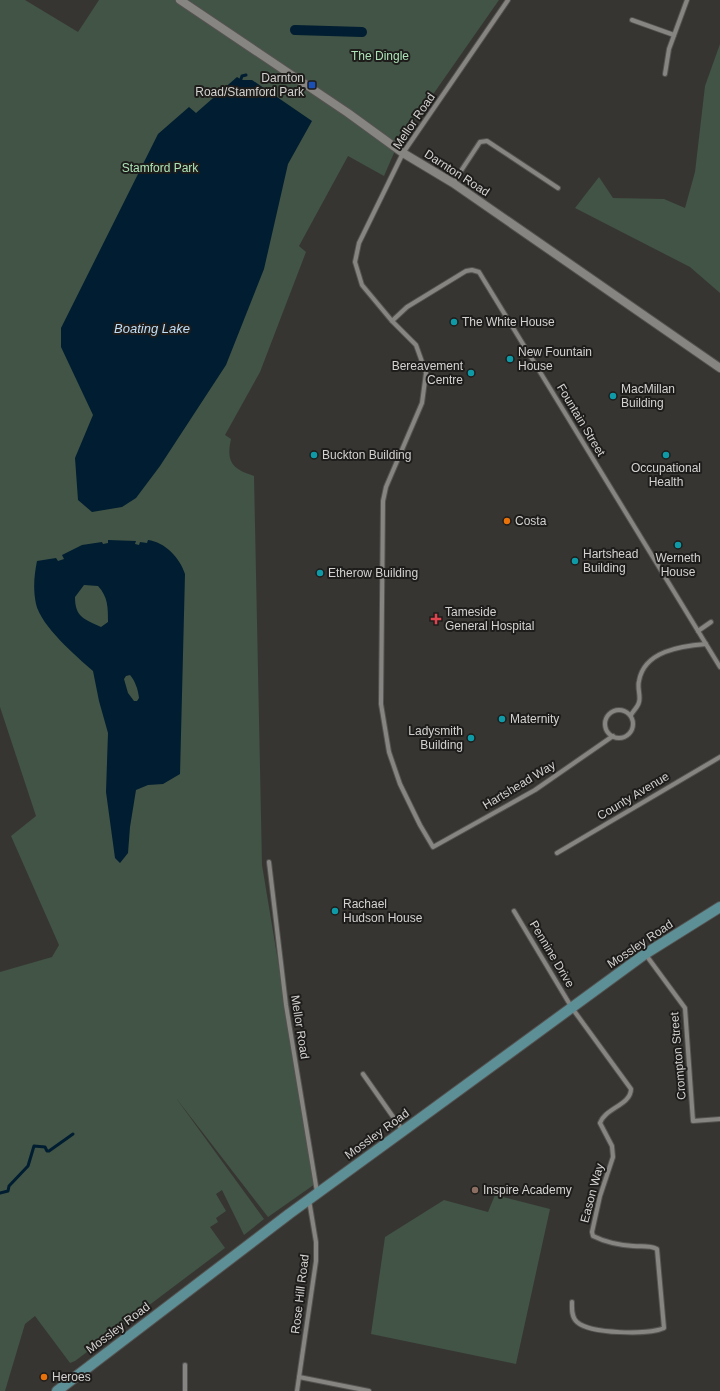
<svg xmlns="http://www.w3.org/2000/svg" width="720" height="1391" font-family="Helvetica,sans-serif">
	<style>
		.green { fill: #415445 }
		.water { fill: #001d31; fill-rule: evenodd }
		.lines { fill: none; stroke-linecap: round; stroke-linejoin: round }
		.stream { stroke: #001d31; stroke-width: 3 }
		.canal { stroke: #001d31; stroke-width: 10 }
		.street-casing { stroke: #545351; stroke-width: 6 }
		.secondary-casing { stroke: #545351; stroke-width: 10 }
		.primary-casing { stroke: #545351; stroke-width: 12 }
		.street { stroke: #878581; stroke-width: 4 }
		.secondary { stroke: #878581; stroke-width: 8 }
		.primary { stroke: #5c8f96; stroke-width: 10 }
		.transit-dot { fill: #1a4fb4; stroke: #1e1d1b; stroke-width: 1.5 }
		.culture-dot { fill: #0f9aa8; stroke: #1e1d1b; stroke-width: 1.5 }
		.food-dot { fill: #e8710a; stroke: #1e1d1b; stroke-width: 1.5 }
		.health-dot { fill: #e0444e; stroke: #1e1d1b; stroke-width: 1.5 }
		.education-dot { fill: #8d6e63; stroke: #1e1d1b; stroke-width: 1.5 }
		.labels { text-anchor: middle; stroke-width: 4; stroke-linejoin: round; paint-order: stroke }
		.park-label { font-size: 12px; fill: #ace3b7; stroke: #1e1d1b }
		.poi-label { font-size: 12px; fill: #d3d2d0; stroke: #1e1d1b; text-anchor: start }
		.street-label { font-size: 12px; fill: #d3d2d0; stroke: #1e1d1b }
		.water-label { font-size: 13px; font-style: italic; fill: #bedef8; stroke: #1e1d1b }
	</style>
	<rect width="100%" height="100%" fill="#373532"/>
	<g class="green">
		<path d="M 0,0 L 25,0 L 78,32 L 99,0 L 499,0 L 397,146 L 384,176 L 348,156 L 299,246 L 306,252 L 260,372 L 225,435 L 231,439 C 226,462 232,469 254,476 L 262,865 L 315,1184 L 268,1217 L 176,1098 L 264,1219 L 244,1235 L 222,1190 L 216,1194 L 226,1211 L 216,1218 L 218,1222 L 210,1227 L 225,1248 L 75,1361 L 70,1363 L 35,1316 L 25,1324 L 5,1391 L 0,1391 L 0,972 L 52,957 L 59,945 L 11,836 L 36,816 L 0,707 Z"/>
		<path d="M 720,44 L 720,293 L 690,267 L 575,208 L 599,177 L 613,198 L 664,199 L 685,208 L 695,172 L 705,86 Z"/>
		<path d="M 495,1195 L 550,1209 L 516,1364 L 371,1334 L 385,1237 L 444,1200 L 488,1212 Z"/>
	</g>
	<g class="water">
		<path d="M 237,77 L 242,80 L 252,80 L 312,121 L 288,164 L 264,269 L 226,365 L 160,466 L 136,498 L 122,507 L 92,512 L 78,500 L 75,458 L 93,415 L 61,347 L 61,328 L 158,134 L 189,107 L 196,113 Z"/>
		<path d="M 108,540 L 136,541 L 135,544 L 139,545 L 140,542 L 147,543 L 148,540 C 165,542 180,558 185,574 L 180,774 L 163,784 L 148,785 L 136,790 L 130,827 L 128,853 L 120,863 L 115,858 L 106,792 L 108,733 L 99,701 L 93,671 C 76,656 41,626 36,604 C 33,589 34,576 37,561 L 56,558 L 58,561 L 64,559 L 62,555 L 82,545 L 102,542 L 103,544 L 108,543 ZM 84,585 L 98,586 C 108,597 108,607 108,622 L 101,627 C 84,619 75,617 75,597 ZM 130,675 C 135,681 138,689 139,698 L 137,701 L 134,701 L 128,693 L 124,679 L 126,676 Z"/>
	</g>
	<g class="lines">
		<g class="stream">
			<path d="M 241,79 L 242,76 L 246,75"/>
			<path d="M 0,1193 L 8,1191 L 9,1186 L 28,1166 L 34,1146 L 45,1147 L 47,1151 L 49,1151 L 73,1134"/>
		</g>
		<path class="canal" d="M 295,30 L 362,32"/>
		<defs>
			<g id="street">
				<path d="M 508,0 L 403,153 L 359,243 L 355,262 L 362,285 L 392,321 L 416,345 L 426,373 L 422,403 L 386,487 L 383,501 L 381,704 L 389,752 L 400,784 L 420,825 L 433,847 L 535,790 L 613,736"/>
				<path d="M 632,20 L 674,35"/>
				<path d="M 665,74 L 669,49 L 687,0"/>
				<path d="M 453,183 L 480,142 L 487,141 L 558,188"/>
				<path d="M 392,321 L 407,307 L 466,271 L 472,270 L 479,272 L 720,667"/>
				<path d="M 698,631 L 711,622"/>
				<circle cx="619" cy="724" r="14"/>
				<path d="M 631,715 C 633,711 638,707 639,702 C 641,696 637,688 639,681 C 644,651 681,646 706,644"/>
				<path d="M 557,853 L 720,757"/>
				<path d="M 269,862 L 286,1005 L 317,1192"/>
				<path d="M 514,911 L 572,1008 L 631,1089 C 631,1105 605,1108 600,1123 L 612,1146 L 613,1157 L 600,1196 L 592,1232 L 593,1236 C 605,1242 619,1245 633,1246 C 642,1247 649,1245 657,1249 L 664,1328 C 649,1335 590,1334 577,1322 C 571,1317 572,1308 572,1302"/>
				<path d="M 646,955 L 685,1008 L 693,1121 L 720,1119"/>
				<path d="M 363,1074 L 403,1131"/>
				<path d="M 185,1365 L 185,1391"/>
				<path d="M 299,1377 L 369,1391"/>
				<path d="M 297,1391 L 316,1261 L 316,1242 L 309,1200"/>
			</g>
			<path id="secondary" d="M 180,0 L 348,113 L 403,153 L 453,183 L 720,368"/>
			<path id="primary" d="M 57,1391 L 289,1214 L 403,1131 L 645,954 L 720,907"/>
		</defs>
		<use href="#street" class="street-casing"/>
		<use href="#secondary" class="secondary-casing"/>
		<use href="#primary" class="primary-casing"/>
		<use href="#street" class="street"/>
		<use href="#secondary" class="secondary"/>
		<use href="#primary" class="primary"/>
	</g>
	<rect class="transit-dot" x="308" y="81" width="8" height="8" rx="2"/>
	<g class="culture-dot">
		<circle cx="454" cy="322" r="4"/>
		<circle cx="510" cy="359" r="4"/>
		<circle cx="471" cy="373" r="4"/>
		<circle cx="613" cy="396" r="4"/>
		<circle cx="314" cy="455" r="4"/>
		<circle cx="666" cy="455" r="4"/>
		<circle cx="678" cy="545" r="4"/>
		<circle cx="575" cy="561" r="4"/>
		<circle cx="320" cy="573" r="4"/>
		<circle cx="502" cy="719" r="4"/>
		<circle cx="471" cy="738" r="4"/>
		<circle cx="335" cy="911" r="4"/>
	</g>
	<g class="food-dot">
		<circle cx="507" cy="521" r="4"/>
		<circle cx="44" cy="1377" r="4"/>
	</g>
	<path class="health-dot" d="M434 613h4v4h4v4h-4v4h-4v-4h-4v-4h4z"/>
	<circle class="education-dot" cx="475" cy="1190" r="4"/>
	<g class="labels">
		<g class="park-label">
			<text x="380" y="60">The Dingle</text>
			<text x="160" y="172">Stamford Park</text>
		</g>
		<g class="poi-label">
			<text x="304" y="82" text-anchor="end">Darnton<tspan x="304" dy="14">Road/Stamford Park</tspan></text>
			<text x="462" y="326">The White House</text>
			<text x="518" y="356">New Fountain<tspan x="518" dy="14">House</tspan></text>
			<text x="463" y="370" text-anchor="end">Bereavement<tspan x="463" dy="14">Centre</tspan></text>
			<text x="621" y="393">MacMillan<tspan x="621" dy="14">Building</tspan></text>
			<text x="322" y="459">Buckton Building</text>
			<text x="666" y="472" text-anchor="middle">Occupational<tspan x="666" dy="14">Health</tspan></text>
			<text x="515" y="525">Costa</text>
			<text x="583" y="558">Hartshead<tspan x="583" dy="14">Building</tspan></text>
			<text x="678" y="562" text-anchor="middle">Werneth<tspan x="678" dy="14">House</tspan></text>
			<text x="328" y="577">Etherow Building</text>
			<text x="445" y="616">Tameside<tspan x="445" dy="14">General Hospital</tspan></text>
			<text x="510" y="723">Maternity</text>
			<text x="463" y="735" text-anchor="end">Ladysmith<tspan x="463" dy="14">Building</tspan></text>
			<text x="343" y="908">Rachael<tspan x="343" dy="14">Hudson House</tspan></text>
			<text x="483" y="1194">Inspire Academy</text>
			<text x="52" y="1381">Heroes</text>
		</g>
		<g class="street-label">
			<text transform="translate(414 121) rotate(-56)" y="4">Mellor Road</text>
			<text transform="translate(457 173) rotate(33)" y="4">Darnton Road</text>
			<text transform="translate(581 420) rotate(59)" y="4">Fountain Street</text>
			<text transform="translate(519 785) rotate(-31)" y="4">Hartshead Way</text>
			<text transform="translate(633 796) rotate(-31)" y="4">County Avenue</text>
			<text transform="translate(640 944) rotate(-34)" y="4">Mossley Road</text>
			<text transform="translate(552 954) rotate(59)" y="4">Pennine Drive</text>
			<text transform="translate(300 1027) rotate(81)" y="4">Mellor Road</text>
			<text transform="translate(678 1056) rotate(-95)" y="4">Crompton Street</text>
			<text transform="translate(377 1134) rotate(-36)" y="4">Mossley Road</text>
			<text transform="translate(592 1193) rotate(-75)" y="4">Eason Way</text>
			<text transform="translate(300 1294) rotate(-83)" y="4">Rose Hill Road</text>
			<text transform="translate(118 1328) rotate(-37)" y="4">Mossley Road</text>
		</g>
		<g class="water-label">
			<text x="152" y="333">Boating Lake</text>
		</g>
	</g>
</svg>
